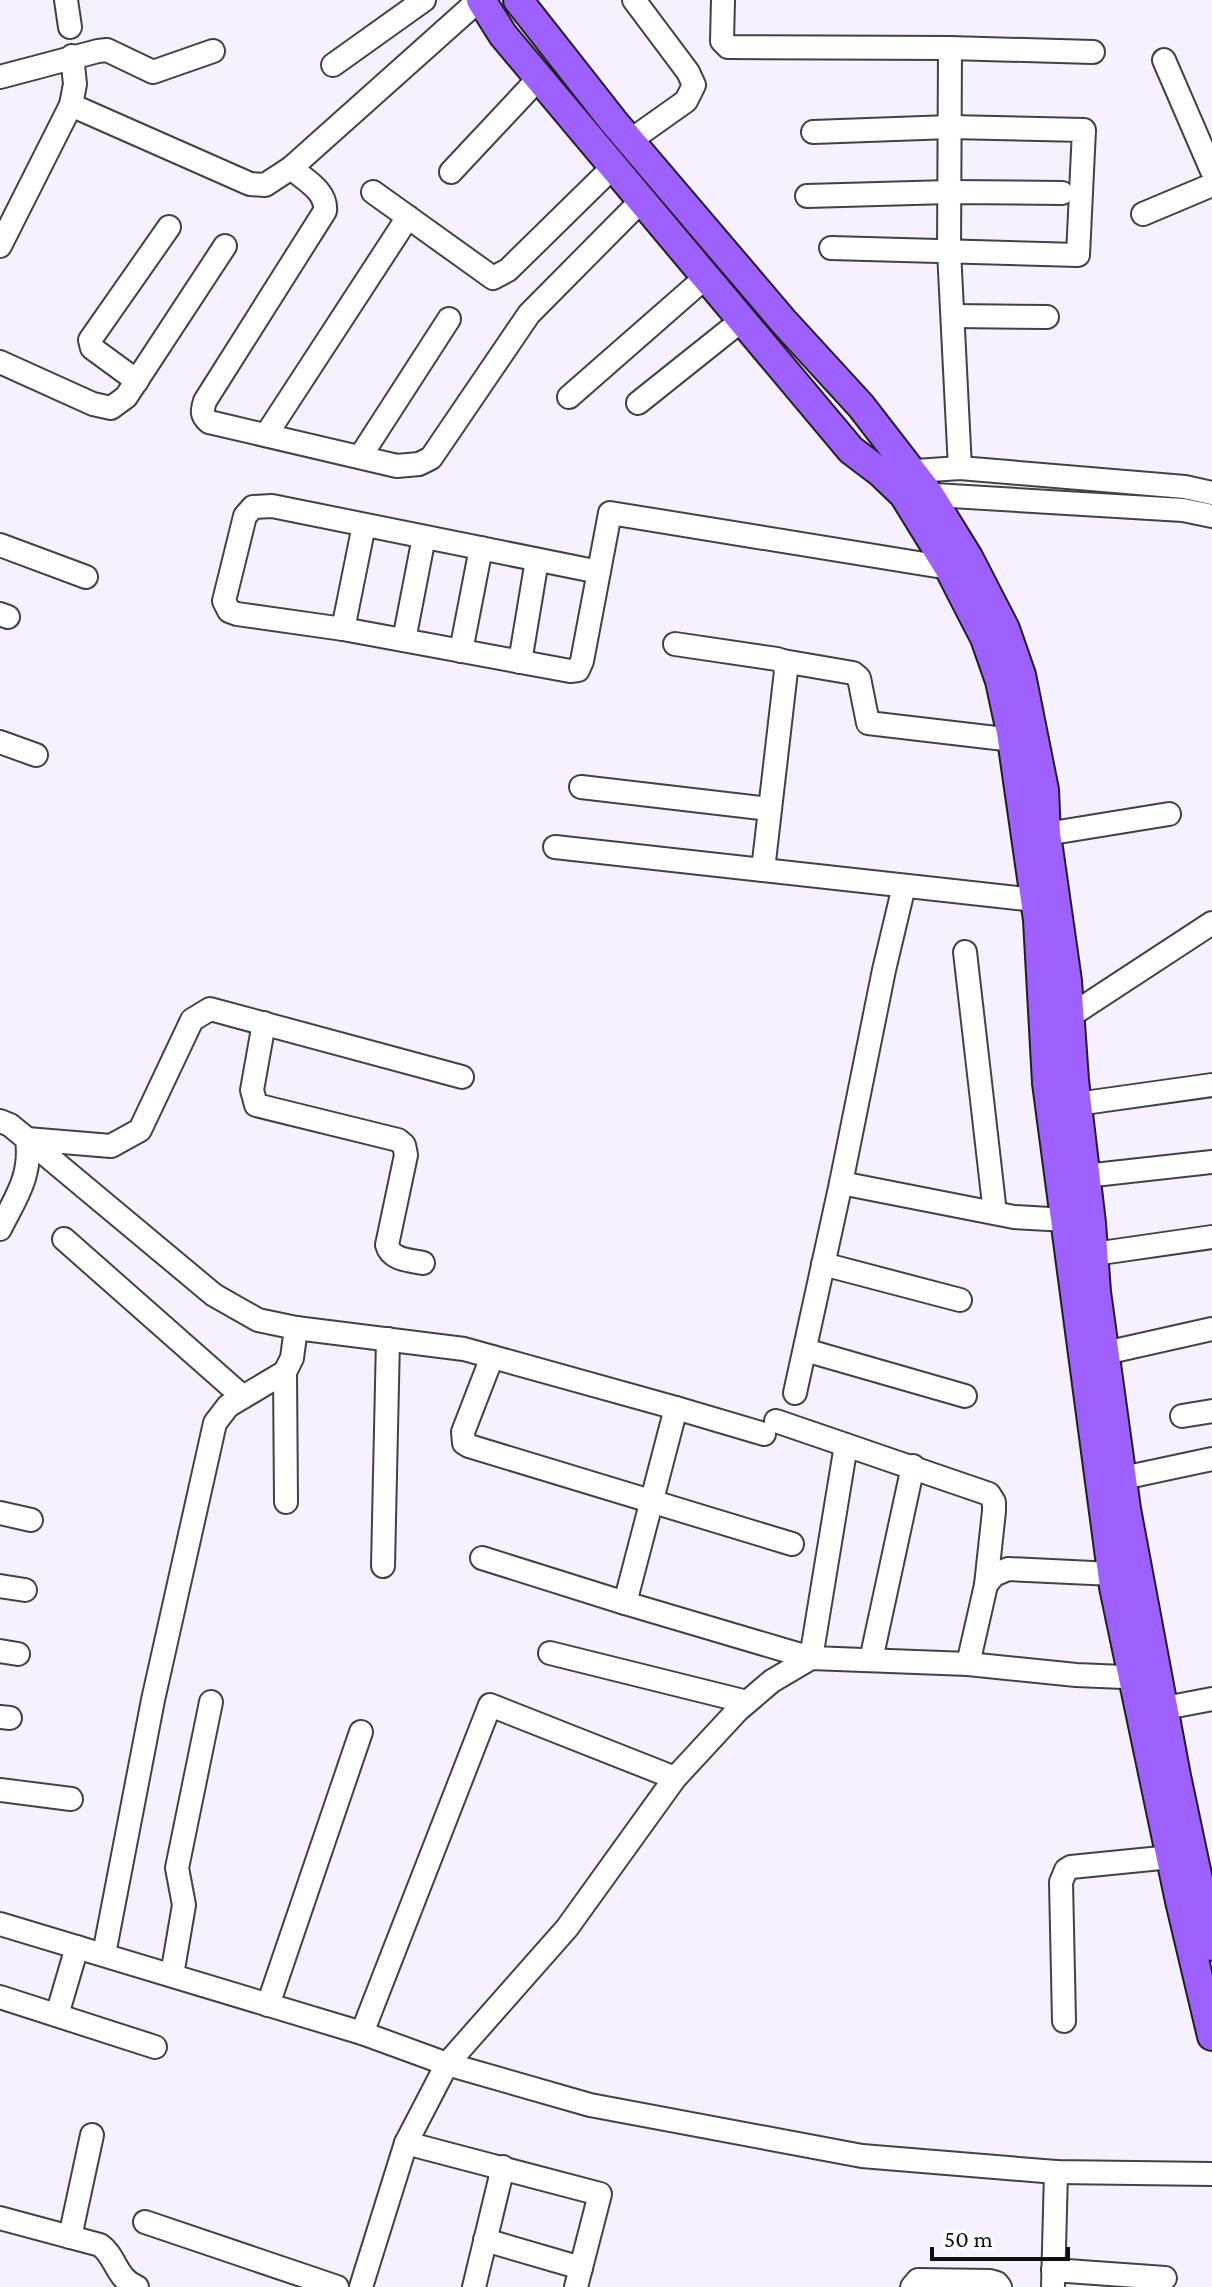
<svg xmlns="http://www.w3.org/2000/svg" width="1212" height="2287" font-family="'Crimson Pro',serif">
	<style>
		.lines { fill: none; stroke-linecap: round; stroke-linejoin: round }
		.minor-casing { stroke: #424242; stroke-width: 26 }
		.major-casing { stroke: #202020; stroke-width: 32 }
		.minor { stroke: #fff; stroke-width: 22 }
		.major { stroke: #9e60ff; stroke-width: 28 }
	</style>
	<rect width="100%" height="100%" fill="#f7f0ff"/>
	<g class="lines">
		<defs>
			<g id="minor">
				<path d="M 66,0 L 70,27"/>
				<path d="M 479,0 L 291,168 C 305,180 327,191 325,211 L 205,401 C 202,411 201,415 209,422 L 397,466 L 419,464 L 431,458 L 529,314 L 642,200"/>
				<path d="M 723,0 L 722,41 L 728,47 L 950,48 L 1093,52"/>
				<path d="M 950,48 L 949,251 L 960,468"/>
				<path d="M 1164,60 L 1212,171"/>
				<path d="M 333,65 L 424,0"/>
				<path d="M 0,77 L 98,51 L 107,50 L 153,72 L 213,51"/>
				<path d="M 71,105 L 250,184 L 265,185 L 291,168"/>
				<path d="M 813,132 L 950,127 L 1084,130 L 1078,255 L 831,248"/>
				<path d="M 631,140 L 686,101 L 694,85 L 688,72 L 634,0"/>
				<path d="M 451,172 L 539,78"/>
				<path d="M 373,192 L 493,278 L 508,270 L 614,166"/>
				<path d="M 807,196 L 949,192 L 1062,193"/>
				<path d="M 1143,214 L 1212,185"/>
				<path d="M 0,246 L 71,105 L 75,84 L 72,56"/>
				<path d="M 953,316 L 1047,317"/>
				<path d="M 0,362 L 93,404 L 111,408 L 126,397 L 225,246"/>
				<path d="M 137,381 L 92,348 L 90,340 L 169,227"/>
				<path d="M 569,397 L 706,277"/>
				<path d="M 638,403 L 742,320"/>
				<path d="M 266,435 L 408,217"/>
				<path d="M 360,457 L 449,319"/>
				<path d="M 901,472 L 960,468 L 1185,487 L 1212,493"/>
				<path d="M 918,494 L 1183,510 L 1212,516"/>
				<path d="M 0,545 L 86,577"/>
				<path d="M 599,572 L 272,506 L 253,507 L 245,516 L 224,601 L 229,611 L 237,614 L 343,629 L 570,671 L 578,670 L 582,661 L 610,513 L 949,568"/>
				<path d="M 0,614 L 8,617"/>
				<path d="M 343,629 L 364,525"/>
				<path d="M 404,640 L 424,537"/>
				<path d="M 675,644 L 777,659 L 783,661 L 786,671 L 763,870"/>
				<path d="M 461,651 L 481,548"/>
				<path d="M 783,661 L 853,673 L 859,678 L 868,723 L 1013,740"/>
				<path d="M 520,662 L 537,560"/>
				<path d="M 0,742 L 36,755"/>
				<path d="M 581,787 L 770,809"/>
				<path d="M 1046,834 L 1169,814"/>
				<path d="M 555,847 L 1035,900"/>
				<path d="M 965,952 L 995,1213"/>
				<path d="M 1070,1016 L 1212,923"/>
				<path d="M 264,1023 L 252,1090 L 256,1105 L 398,1140 L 404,1145 L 406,1155 L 387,1245 C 391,1260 409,1260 423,1263"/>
				<path d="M 1077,1104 L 1212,1085"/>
				<path d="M 0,1121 L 10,1125 L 27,1139 C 32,1176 16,1197 0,1229"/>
				<path d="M 27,1139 L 214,1295 L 258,1320 L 296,1328 L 464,1349 L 676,1408"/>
				<path d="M 27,1139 L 111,1146 L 140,1130 L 192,1020 L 210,1009 L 462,1077"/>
				<path d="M 1085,1176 L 1212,1162"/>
				<path d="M 841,1183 L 884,970 L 904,886"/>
				<path d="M 64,1239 L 243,1397"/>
				<path d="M 1094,1254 L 1212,1237"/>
				<path d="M 823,1264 L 960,1300"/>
				<path d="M 805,1350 L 965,1396"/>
				<path d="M 1105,1353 L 1212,1329"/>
				<path d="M 492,1357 L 463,1432 L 464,1443 L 469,1446 L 792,1544"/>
				<path d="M 285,1372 L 286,1502"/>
				<path d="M 795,1393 L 841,1183 L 1014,1217 L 1067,1220"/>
				<path d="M 1182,1416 L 1212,1411"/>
				<path d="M 776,1421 L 989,1494 L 994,1502 L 994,1511 L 986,1585"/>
				<path d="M 764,1434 L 676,1408 L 625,1603 L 811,1658 L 846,1445"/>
				<path d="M 1123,1478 L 1212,1459"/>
				<path d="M 0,1513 L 31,1520"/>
				<path d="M 482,1558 L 625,1603"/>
				<path d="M 383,1566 L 388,1339"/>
				<path d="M 0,1586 L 25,1590"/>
				<path d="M 0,1651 L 18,1654"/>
				<path d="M 550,1653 L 747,1702"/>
				<path d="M 871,1660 L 913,1466"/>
				<path d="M 968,1664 L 986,1585 L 994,1575 L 1008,1569 L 1113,1574"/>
				<path d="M 1165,1708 L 1212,1699"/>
				<path d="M 0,1717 L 10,1718"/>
				<path d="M 0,1790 L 71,1799"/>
				<path d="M 0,1924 L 362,2033 L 447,2064 L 567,1928 L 675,1778 L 738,1710 L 772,1681 L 811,1658 L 968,1664 L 1076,1675 L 1147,1678"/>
				<path d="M 104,1954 L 153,1700 L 215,1423 L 228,1406 L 285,1372 L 292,1358 L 296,1328"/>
				<path d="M 172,1975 L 184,1905 L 177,1868 L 211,1702"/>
				<path d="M 0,1997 L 155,2047"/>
				<path d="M 268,2005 L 361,1732"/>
				<path d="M 57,2015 L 77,1947"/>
				<path d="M 1064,2021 L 1061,1882 L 1066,1870 L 1071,1867 L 1171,1857"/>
				<path d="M 362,2033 L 490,1705 L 675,1778"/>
				<path d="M 406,2143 L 600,2194 L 576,2287"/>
				<path d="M 0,2218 L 100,2245 C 116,2256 116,2279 137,2287"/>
				<path d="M 145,2222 L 337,2287"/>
				<path d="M 70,2237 L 92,2135"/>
				<path d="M 485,2240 L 581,2268"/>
				<path d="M 1053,2270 L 1165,2278"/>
				<path d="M 361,2287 L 406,2143 L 447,2064 L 590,2105 L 862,2156 L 1056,2172 L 1212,2174"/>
				<path d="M 474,2287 L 503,2167"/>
				<path d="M 912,2287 L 918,2280 L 990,2281 L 997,2283 L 1000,2287"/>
				<path d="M 1053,2287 L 1056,2172"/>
			</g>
			<g id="major">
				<path d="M 481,0 L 503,35 L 851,450 L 880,472 L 904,495 L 949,568 L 969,607 L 985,638 L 1000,681 L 1011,732 L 1038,920 L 1047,1083 L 1114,1587 L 1180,1901 L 1212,2036"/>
				<path d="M 518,0 L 613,121 L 784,322 L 861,406 L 929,494 L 968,557 L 1005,629 L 1021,675 L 1044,790 L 1046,834 L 1067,981 L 1074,1080 L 1091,1223 L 1096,1292 L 1126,1509 L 1176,1776 L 1212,1946"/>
			</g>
		</defs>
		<use href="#minor" class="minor-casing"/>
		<use href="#major" class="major-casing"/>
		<use href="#minor" class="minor"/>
		<use href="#major" class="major"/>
	</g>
	<path d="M932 2247v12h136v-12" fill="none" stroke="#0f0f0f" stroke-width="4"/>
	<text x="944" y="2247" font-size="24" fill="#0f0f0f" stroke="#ffffff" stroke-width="6" paint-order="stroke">50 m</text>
</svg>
